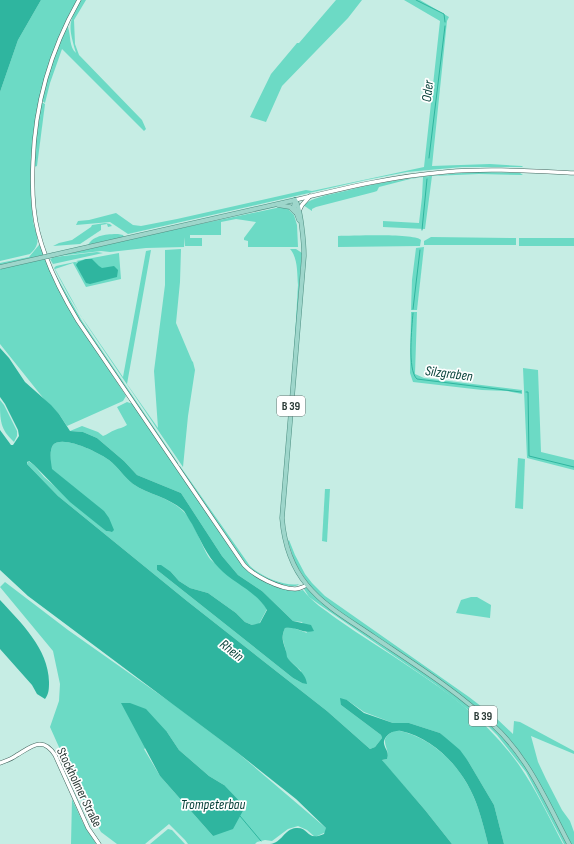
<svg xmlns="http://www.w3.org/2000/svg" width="574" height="844" font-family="'Sofia Sans Condensed',sans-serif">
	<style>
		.green { fill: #6cdac5; fill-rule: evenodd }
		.water { fill: #2fb59f }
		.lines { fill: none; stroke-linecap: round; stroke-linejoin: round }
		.stream { stroke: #2fb59f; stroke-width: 1 }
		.secondary-casing { stroke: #42645d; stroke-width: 4.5 }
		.primary-casing { stroke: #4c8e81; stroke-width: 5 }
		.secondary { stroke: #fff; stroke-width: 3.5 }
		.primary { stroke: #9ed6cb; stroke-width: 4 }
		.primary-bridge-casing { stroke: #4c8e81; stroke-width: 5; stroke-linecap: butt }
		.primary-bridge { stroke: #9ed6cb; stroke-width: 4 }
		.labels { text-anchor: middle; stroke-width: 3.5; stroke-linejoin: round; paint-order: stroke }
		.shield { fill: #fff; stroke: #6b7674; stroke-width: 1 }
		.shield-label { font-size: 12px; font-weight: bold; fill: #2c3c38 }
		.street-label { font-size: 13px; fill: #2c3c38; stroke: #fff }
		.water-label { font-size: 14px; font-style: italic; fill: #023d35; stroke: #fff }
	</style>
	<rect width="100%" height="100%" fill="#c6ede4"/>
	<g class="green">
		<path d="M 41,0 L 77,0 C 46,56 31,113 31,178 C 31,192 31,206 33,221 C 34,228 39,237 37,244 C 36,248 33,251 30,254 L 0,261 L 0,92 L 18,40 Z"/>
		<path d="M 81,0 L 86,0 L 74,20 L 75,44 L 79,55 L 142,120 L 146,129 L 144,131 L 62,49 L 50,83 L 45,103 L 41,100 L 48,72 L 66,27 L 68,27 C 71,36 69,47 76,53 C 69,28 67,23 81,0 Z"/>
		<path d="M 336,0 L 362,0 L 348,18 L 282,86 L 266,122 L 250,117 L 271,74 L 297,43 L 299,43 Z"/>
		<path d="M 404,0 L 420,0 L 449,17 L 447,21 L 432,166 L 490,164 L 522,166 L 523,167 L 462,167 L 407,172 L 366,180 L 128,234 L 110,222 L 76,225 L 78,221 L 89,220 L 116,213 L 133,225 L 141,226 L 177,219 L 306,190 L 312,191 L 424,167 L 440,21 Z"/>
		<path d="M 41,102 L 45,104 L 37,166 L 34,167 L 35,148 Z"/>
		<path d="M 477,172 L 520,173 L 523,175 L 479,174 L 432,176 L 425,229 L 383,227 L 383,221 L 419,223 L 422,197 L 423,177 L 410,179 L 379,187 L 377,191 L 374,192 L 316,207 L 312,209 L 312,215 L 312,211 L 303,205 C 314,197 328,195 341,192 C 387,180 429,175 477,172 Z"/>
		<path d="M 281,207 L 289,208 L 289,210 L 294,215 L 297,225 L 298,247 L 246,247 L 248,247 L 248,241 L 244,240 L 244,238 L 256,222 L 236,219 L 221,222 L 221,235 L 190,235 L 190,238 L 202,238 L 202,246 L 185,246 L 185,237 L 184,247 L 146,248 L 110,252 L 101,251 L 58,256 L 148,235 Z"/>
		<path d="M 105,223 L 110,224 L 112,226 L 108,227 L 107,224 L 101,225 L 101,230 L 80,244 L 53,246 L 59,243 L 72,240 L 91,227 L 92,225 Z"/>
		<path d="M 118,234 L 123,235 L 124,237 L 88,245 C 93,235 108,234 118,234 Z"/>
		<path d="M 338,236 C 353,236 413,233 421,240 L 420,246 L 338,247 Z"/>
		<path d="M 431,237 L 512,238 L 516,238 L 516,245 L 424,245 L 424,241 Z"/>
		<rect x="519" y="238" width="55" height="8"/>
		<path d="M 39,245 L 41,246 L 55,283 L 67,305 L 126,396 L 123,401 L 67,426 L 59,414 L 44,399 L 0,344 L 0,263 L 29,257 Z"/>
		<path d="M 424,247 L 417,310 L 411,310 L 412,280 L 416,248 Z"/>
		<path d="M 181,249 L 180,282 L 176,323 L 192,361 L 193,362 L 195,370 L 188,416 L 183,467 L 86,324 L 69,296 L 54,268 L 56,266 L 75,262 L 80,263 L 76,261 L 119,253 L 121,279 L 86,287 L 73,263 L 55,269 L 81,316 L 123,377 L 146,251 L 151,250 L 127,384 L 158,428 L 154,371 L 165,285 L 165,250 Z"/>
		<path d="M 254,249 L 296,249 L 302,253 L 293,371 L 298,285 C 297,273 298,258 290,249 Z"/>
		<path d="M 97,252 L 103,253 L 53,264 L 50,259 L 55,257 Z"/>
		<path d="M 53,270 L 82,321 L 178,463 L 178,466 L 79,320 L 63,293 Z"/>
		<path d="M 411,312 L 417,312 L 415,374 L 424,378 L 522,390 L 522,394 L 507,391 L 482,390 L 413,382 L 410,373 Z"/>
		<path d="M 523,368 L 538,370 L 541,452 L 574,460 L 574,470 L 527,458 Z"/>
		<path d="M 0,400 L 4,405 L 17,431 L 17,436 L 14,442 C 0,429 0,421 0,400 Z"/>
		<path d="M 127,402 L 133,404 L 247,570 C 258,579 289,594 303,590 C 312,602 325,610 337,619 C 361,636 386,651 411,668 C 451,694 491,725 519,765 C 536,790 549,817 563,844 L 504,844 L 494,805 L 478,778 L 468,761 L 440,733 L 409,723 L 393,723 L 364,712 L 347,700 L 341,705 L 381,735 L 382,738 L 375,747 L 370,749 L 327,711 L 187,601 L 58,496 L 27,464 L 28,461 L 34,465 L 44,477 L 106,531 L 111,532 L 113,530 L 98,507 L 51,469 C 51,462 49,451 53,445 C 62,434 100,453 109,460 C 118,467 124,477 133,484 C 149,495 169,497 183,511 C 195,522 201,546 210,559 C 214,563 220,567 224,571 C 239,582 257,594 267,609 L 259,624 L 252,625 L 245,622 L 236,613 L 208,593 L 190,588 L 179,581 L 171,572 L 157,570 L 293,678 L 302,683 L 301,671 L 286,657 C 287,645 279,641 285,628 L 291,627 L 307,633 L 302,622 L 293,621 L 262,591 L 238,575 L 222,556 L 181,493 L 137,475 L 124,461 L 97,438 L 83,432 L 70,431 L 82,426 L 98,432 L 103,436 C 107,435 111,431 115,430 C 119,428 123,428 127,425 L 117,407 Z"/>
		<path d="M 518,458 L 525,459 L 523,509 L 515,508 Z"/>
		<path d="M 180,466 L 250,566 C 260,576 285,587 299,584 L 298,585 C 289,590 259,578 251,570 C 249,568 247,565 245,563 L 179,467 Z"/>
		<path d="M 325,489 L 330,489 L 327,542 L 322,541 Z"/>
		<path d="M 289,540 L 295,555 L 305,574 L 312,583 L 325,596 L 469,697 L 495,717 L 513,734 L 514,721 L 520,722 L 574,751 L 574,754 L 531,736 L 538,762 L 546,779 L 562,810 L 570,821 L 574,832 L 574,844 L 564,844 L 526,772 L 497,735 L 485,723 L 435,684 L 320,605 L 309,597 L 304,589 L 309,585 L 295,563 L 288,541 Z"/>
		<path d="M 5,582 L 68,630 L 173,704 L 238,753 L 320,823 L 326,828 L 326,832 L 315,837 L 307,830 L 298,826 L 288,829 L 272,841 L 265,840 L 257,842 L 255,844 L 188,844 L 185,840 L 169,824 L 145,844 L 117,844 L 101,832 L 80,794 L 50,727 L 59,701 L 60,684 L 53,651 L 0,587 ZM 167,732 L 179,750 L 209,776 L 224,785 L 213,836 L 160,776 L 144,749 Z"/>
		<path d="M 471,597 L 477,597 L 491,605 L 490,618 L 456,613 L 461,600 Z"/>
		<path d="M 396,730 C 436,738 465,770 478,808 C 482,820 485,832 488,844 L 452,844 L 425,810 L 385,764 L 382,760 L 387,759 C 391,746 375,740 396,730 Z"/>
		<path d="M 72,799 L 83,823 L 96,844 L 71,844 Z"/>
		<path d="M 168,829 L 172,830 L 185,844 L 150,844 Z"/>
	</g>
	<g class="water">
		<path d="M 0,0 L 41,0 L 18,40 L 0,92 Z"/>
		<path d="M 86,259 L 92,259 L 99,266 L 102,268 L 114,266 L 118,270 L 117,277 L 90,284 L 86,283 L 76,265 L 78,262 Z"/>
		<path d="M 0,348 L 9,358 L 25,382 L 51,405 L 59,414 L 70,431 L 83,432 L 97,438 L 124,461 L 137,475 L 181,493 L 222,556 L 238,575 L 262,591 L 293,621 L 311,625 L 314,631 C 302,634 297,626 285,628 C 279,641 286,645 287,657 C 293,666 306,672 307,684 L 302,683 L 293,678 L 157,570 L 157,565 L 161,565 L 171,572 L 179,581 L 190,588 L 208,593 L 236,613 L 245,622 L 252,625 L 260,623 L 267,610 C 256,591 233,583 219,568 C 207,556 200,539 192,524 C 189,520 187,515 184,511 C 169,497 149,495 133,484 C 124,477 118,467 109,460 C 100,453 62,434 53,445 C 49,451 51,462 52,469 L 104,511 L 109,518 L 114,530 L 112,532 L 106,531 L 70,502 L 34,465 L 29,461 L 27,462 L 27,464 L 58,496 L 187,601 L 327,711 L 370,749 L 375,747 L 382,738 L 381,735 L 341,705 L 340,698 L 347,700 L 364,713 L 393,723 L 409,723 L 440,733 L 453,744 L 460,750 L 468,761 L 494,805 L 504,844 L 488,844 C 485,832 482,820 478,808 C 467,774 438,739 401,731 C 394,730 386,734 384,741 C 383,748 390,751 387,759 L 382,760 L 425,810 L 452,844 L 270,844 C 282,843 284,829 296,828 C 310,827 306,842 324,834 L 326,828 L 296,799 L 238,753 L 28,596 L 0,570 L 0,430 L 11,445 L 13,445 L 19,436 L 18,430 L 5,404 L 0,397 Z"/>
		<path d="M 0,600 C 21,623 48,648 49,682 C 49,688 49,694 45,699 L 37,694 L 32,685 L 0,649 Z"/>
		<path d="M 121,703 L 130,703 L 146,709 L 167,732 L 179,750 L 209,776 L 224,785 L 245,807 L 233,829 L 213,836 L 160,776 Z"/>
	</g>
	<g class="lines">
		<g class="stream">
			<path d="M 416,0 L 444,14 L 445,22"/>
			<path d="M 429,158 L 445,26"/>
			<path d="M 422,230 L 427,179"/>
			<path d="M 413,309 L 420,250"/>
			<path d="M 413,313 C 412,327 407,370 417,379 L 521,392"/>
			<path d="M 526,392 L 528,392 L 529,456 L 574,467"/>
			<path d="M 240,816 L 261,841"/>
		</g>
		<defs>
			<g id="secondary">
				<path d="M 79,0 C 50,51 35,104 33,162 C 32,185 32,209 38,232 C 46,263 61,293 78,321 L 244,565 C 254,576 280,589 295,589 C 299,589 303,587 307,585"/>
				<path d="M 295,200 C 345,188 394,176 445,172 C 488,168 531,171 574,173"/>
				<path d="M 299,211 L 302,205 L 310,196"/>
				<path d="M 0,763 C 6,761 12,759 17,755 C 32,746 43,736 55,755 L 88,828 L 99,844"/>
			</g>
			<g id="primary">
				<path d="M 295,200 C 301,207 304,245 304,256 L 282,518 C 284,542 291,566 307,585 C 325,607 351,621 374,637 C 414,664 457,691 493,725 C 528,757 547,802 569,844"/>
				<path d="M 295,200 L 294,206 L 299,220"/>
				<path d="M 278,205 L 290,207 L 295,212"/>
				<path d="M 53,255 L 295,200"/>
			</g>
		</defs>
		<use href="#secondary" class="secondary-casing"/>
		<use href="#primary" class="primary-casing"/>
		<use href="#secondary" class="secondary"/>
		<use href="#primary" class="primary"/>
		<defs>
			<path id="primary-bridge" d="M 0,267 L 53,255"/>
		</defs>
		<use href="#primary-bridge" class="primary-bridge-casing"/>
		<use href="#primary-bridge" class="primary-bridge"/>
	</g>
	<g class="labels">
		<g class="shield">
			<rect x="277" y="396" width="28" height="20" rx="3"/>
			<rect x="469" y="706" width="28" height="20" rx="3"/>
		</g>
		<g class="shield-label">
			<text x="291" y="410">B 39</text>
			<text x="483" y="720">B 39</text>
		</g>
		<g class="street-label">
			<text transform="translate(80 787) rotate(64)" y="5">Stockholmer Straße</text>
		</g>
		<g class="water-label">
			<text transform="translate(427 91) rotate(-83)" y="5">Oder</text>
			<text transform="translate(449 373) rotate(7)" y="5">Silzgraben</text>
			<text transform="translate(232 650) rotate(38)" y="5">Rhein</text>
			<text x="213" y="809">Trompeterbau</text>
		</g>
	</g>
</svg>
